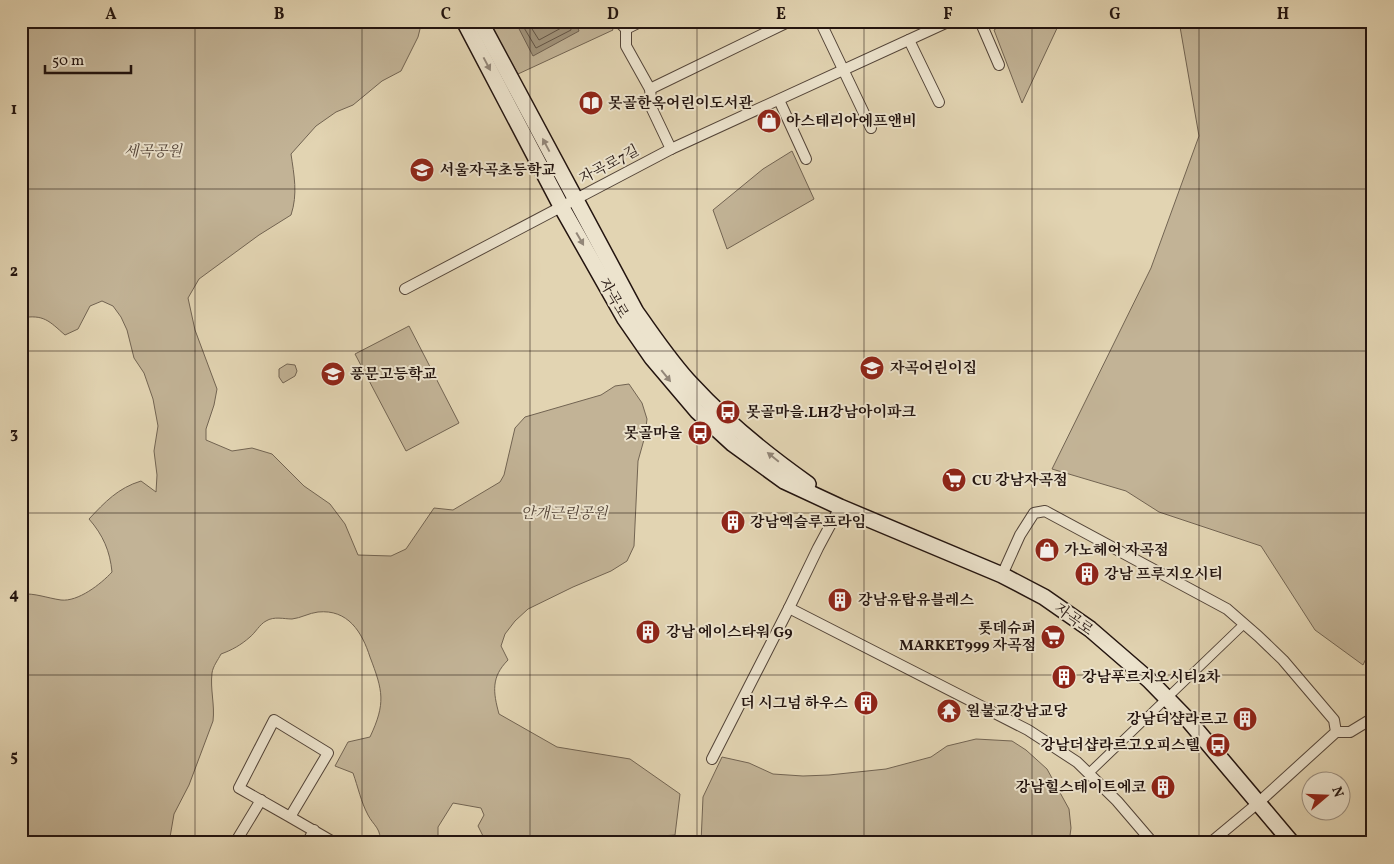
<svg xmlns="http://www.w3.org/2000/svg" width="1394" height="864" font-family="Vollkorn,'Noto Serif KR',serif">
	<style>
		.green { fill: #c2b396; stroke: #726452 }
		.water { fill: #a1937b; stroke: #6f6050 }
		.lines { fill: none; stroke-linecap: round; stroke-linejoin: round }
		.shore { stroke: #625445; stroke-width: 1 }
		.pedestrian-casing { stroke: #534438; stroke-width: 10 }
		.minor-casing { stroke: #534438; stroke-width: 12 }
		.secondary-casing { stroke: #23140f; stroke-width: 18 }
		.pedestrian { stroke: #ece3cd; stroke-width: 8 }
		.minor { stroke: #ece3cd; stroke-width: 10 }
		.secondary { stroke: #ece3cd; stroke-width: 15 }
		.oneway { fill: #928678 }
		.grid { fill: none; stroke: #23140f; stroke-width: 1; stroke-opacity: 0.55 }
		.labels { text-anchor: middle; stroke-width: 4; stroke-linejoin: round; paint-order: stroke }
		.poi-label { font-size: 15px; font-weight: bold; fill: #23140f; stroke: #ece3cd; text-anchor: start }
		.park-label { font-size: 15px; font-style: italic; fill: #534438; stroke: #ece3cd }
		.street-label { font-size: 15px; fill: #23140f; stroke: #ece3cd }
		.neatline { fill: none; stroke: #23140f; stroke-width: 2 }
		.grid-label { font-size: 16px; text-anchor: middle; font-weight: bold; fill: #23140f }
	</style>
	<rect width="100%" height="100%" fill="#e2d4b2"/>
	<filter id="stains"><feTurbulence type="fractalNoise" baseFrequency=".004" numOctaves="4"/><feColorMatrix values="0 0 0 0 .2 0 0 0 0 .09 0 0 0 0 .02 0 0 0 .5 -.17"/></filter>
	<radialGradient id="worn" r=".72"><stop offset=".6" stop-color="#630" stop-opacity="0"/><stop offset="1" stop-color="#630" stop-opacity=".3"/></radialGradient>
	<g class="green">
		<path d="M 21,21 L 422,21 L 418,37 L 401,71 L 382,81 L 353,105 L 336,112 L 316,126 L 291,154 C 294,175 298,194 291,215 L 259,235 L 199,279 L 188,298 L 195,330 L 217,389 L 214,405 L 206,429 L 206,440 L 232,451 L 252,448 L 272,454 L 304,486 L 330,504 L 345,524 L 358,555 L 391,556 L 406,549 L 434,508 L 453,510 L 500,482 L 504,475 L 515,428 L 525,417 L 601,395 L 615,386 L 629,384 L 642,403 L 647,419 L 645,436 L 638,461 L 634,546 L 627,561 L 611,571 L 573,587 L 528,609 L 515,621 L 505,634 L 501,646 L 508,660 C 491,677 493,692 499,714 L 557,747 L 630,759 L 680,794 L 675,835 L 647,837 L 643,843 L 484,843 L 483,836 L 478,826 L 484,815 L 481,808 L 453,803 L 438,827 L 438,843 L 379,843 C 383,830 373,825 368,815 C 361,802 358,787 353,773 L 335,766 L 348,742 L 370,737 C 386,703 383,691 370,657 C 362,632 348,609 318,612 C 309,613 301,618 292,619 C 284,619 274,616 266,621 C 260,624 255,633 250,637 C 241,645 232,650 221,654 C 218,660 213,666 212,673 C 210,689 215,705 213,721 L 189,785 L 174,814 L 169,843 L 21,843 L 21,594 C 35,593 47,598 61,600 C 78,602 101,584 112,572 C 110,551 103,535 89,519 C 105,502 118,488 141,481 L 156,492 L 157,475 L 154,451 L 158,426 L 153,399 L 144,373 L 134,358 L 127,330 L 121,317 L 113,306 L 102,301 L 90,306 L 78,329 L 65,335 C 49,321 44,314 21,318 Z"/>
		<path d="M 488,21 L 609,21 L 613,30 L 518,74 Z"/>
		<path d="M 1007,21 L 1063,21 L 1059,24 L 1022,103 L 994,30 Z"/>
		<path d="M 1179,21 L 1373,21 L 1373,644 L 1363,665 L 1315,630 L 1261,546 L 1159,512 L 1126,491 L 1052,469 L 1151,268 L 1199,136 Z"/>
		<path d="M 792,151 L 814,199 L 727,249 L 713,210 L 763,169 Z"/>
		<path d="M 409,326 L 459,423 L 406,451 L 355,354 Z"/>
		<path d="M 287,364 L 295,365 L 297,371 L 295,376 L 283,383 L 279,377 L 279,369 Z"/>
		<path d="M 976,739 L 1012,741 L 1026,750 L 1047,769 L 1069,809 L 1071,828 L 1069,843 L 701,843 L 703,797 L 722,757 L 749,763 L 773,774 L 803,776 L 829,775 L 886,769 L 931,757 L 947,746 Z"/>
	</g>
	<path class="water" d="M 515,21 L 575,21 L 579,31 L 533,56 Z"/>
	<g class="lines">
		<g class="shore">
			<path d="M 520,21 L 536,48 L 571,30 L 570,21"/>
			<path d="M 527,21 L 539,40 L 563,27 L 564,21"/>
		</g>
		<defs>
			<path id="pedestrian" d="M 1089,773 L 1244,624"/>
			<g id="minor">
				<path d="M 618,21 L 626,29 L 626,46 L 650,89 L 652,109 L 671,149"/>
				<path d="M 820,21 L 871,128"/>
				<path d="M 980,21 L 999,65"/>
				<path d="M 626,29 L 642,21"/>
				<path d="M 909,40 L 939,102"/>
				<path d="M 650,89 L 790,21"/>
				<path d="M 779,100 L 806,159"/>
				<path d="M 405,289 L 671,149 L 950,21"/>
				<path d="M 1002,575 L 1020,535 L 1034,513 L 1045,511 L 1227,609 L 1258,636 L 1283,660 L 1334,720 L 1336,732 L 1258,803 L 1210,843"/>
				<path d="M 789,608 L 1028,730 L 1077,762 L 1117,801 L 1153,843"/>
				<path d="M 1336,732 L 1350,732 L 1373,718"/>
				<path d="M 712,759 L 789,608 L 818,548 L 840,507"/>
				<path d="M 290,817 L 239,788 L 274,720 L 328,753 L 290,817 L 335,843"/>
				<path d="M 235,843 L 261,800"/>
				<path d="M 307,843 L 314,830"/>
			</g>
			<g id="secondary">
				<path d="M 464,21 L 561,206 L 625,319 L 652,358 L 697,411 L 733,444 L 784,481 L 840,507 L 1002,575 L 1044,597 L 1090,629 L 1149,680 L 1189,721 L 1292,843"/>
				<path d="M 480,21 L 636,312 C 654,337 671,363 692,385 C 726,422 767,455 808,484"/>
			</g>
		</defs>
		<use href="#pedestrian" class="pedestrian-casing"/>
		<use href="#minor" class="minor-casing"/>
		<use href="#secondary" class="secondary-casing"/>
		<use href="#pedestrian" class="pedestrian"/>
		<use href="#minor" class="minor"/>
		<use href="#secondary" class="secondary"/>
	</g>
	<defs><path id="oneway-solid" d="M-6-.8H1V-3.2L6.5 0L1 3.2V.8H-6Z" transform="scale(1.25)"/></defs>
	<g class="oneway">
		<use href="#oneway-solid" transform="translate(487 64) rotate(62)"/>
		<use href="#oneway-solid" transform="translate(546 145) rotate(-118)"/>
		<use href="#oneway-solid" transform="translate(580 239) rotate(60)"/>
		<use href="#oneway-solid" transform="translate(666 376) rotate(51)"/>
		<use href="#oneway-solid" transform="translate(773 457) rotate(-141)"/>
	</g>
	<path class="grid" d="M 195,21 L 195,843M 362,21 L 362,843M 530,21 L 530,843M 697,21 L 697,843M 864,21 L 864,843M 1032,21 L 1032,843M 1199,21 L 1199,843M 21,189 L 1373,189M 21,351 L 1373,351M 21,513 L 1373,513M 21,675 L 1373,675"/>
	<defs>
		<symbol id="library-disc" viewBox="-11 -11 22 22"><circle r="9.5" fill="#8f2418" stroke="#ece3cd"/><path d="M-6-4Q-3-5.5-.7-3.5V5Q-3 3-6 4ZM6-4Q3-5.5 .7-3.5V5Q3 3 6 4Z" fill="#fff"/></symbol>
		<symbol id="shop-disc" viewBox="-11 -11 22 22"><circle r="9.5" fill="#8f2418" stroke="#ece3cd"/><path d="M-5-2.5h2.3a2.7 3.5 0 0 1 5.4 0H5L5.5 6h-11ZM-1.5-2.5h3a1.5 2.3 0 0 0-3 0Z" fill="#fff"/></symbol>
		<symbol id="school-disc" viewBox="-11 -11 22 22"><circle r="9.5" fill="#8f2418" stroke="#ece3cd"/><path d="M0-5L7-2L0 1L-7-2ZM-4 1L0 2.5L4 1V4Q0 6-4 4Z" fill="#fff"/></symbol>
		<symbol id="bus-disc" viewBox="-11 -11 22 22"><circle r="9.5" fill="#8f2418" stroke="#ece3cd"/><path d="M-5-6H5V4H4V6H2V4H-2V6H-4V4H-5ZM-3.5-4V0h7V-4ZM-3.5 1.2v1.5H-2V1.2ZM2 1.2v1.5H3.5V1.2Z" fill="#fff"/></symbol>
		<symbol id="supermarket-disc" viewBox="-11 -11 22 22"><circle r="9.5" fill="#8f2418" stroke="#ece3cd"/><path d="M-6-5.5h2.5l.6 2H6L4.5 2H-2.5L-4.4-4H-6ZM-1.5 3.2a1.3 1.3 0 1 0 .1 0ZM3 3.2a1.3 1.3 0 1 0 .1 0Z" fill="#fff"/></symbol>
		<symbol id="building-disc" viewBox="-11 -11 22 22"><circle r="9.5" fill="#8f2418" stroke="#ece3cd"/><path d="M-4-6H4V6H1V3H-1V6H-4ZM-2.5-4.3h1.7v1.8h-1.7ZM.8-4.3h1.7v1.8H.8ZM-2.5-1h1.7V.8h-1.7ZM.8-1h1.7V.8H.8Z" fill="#fff"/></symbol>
		<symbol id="temple-disc" viewBox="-11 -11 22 22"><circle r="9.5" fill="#8f2418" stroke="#ece3cd"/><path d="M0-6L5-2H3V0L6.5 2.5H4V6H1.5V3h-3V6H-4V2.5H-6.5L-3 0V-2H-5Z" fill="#fff"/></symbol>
	</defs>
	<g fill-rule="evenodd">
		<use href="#library-disc" x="577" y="89" width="28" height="28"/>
		<use href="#shop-disc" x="755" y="107" width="28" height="28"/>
		<use href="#school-disc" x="408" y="156" width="28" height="28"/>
		<use href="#school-disc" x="858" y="354" width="28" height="28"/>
		<use href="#school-disc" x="319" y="360" width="28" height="28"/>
		<use href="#bus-disc" x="714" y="398" width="28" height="28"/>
		<use href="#bus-disc" x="686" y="419" width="28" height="28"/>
		<use href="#supermarket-disc" x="940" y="466" width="28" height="28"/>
		<use href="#building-disc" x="719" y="508" width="28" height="28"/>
		<use href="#shop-disc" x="1033" y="536" width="28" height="28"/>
		<use href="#building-disc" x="1073" y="560" width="28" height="28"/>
		<use href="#building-disc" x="826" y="586" width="28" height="28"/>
		<use href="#building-disc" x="634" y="618" width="28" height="28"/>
		<use href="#supermarket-disc" x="1039" y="623" width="28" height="28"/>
		<use href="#building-disc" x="1050" y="663" width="28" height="28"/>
		<use href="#building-disc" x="852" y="689" width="28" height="28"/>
		<use href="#temple-disc" x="935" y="697" width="28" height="28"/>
		<use href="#building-disc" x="1231" y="705" width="28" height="28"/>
		<use href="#bus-disc" x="1204" y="731" width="28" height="28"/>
		<use href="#building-disc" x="1149" y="773" width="28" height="28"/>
	</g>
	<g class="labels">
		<g class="poi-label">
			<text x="608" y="108">못골한옥어린이도서관</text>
			<text x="786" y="126">아스테리아에프앤비</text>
			<text x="440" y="175">서울자곡초등학교</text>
			<text x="890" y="373">자곡어린이집</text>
			<text x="350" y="379">풍문고등학교</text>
			<text x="746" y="417">못골마을.LH강남아이파크</text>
			<text x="682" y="438" text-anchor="end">못골마을</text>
			<text x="972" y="485">CU 강남자곡점</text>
			<text x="750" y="527">강남엑슬루프라임</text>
			<text x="1064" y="555">가노헤어 자곡점</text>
			<text x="1104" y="579">강남 프루지오시티</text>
			<text x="858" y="605">강남유탑유블레스</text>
			<text x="1036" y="633" text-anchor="end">롯데슈퍼<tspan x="1036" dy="17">MARKET999 자곡점</tspan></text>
			<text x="666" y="637">강남 에이스타워 G9</text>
			<text x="1082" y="682">강남푸르지오시티2차</text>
			<text x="848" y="708" text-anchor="end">더 시그넘 하우스</text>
			<text x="966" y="716">원불교강남교당</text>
			<text x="1228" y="724" text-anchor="end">강남더샵라르고</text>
			<text x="1200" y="750" text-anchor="end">강남더샵라르고오피스텔</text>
			<text x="1146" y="792" text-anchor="end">강남힐스테이트에코</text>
		</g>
		<g class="park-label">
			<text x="153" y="156">세곡공원</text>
			<text x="564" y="518">안개근린공원</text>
		</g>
		<g class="street-label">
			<text transform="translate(609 164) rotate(-28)" y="5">자곡로7길</text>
			<text transform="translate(614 298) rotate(60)" y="5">자곡로</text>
			<text transform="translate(1074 619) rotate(36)" y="5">자곡로</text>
		</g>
	</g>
	<rect width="1394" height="864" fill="none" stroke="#e2d4b2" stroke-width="55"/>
	<g transform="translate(1326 796) rotate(71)"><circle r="24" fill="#ece3cd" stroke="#9c9081"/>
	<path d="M0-4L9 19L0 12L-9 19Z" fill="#8f2418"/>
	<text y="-8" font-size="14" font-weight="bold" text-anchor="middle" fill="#23140f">N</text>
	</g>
	<path d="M45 65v8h86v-8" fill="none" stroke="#23140f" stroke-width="2.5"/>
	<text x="52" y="65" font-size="15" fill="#23140f" stroke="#ece3cd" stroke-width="4" paint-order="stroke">50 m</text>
	<rect x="28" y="28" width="1338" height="808" class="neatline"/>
	<g class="grid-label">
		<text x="111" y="19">A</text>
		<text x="279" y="19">B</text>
		<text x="446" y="19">C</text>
		<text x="613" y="19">D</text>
		<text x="781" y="19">E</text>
		<text x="948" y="19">F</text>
		<text x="1115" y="19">G</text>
		<text x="1283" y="19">H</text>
		<text x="14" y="114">1</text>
		<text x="14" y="276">2</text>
		<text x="14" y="438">3</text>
		<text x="14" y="599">4</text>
		<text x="14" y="761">5</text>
	</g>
	<rect width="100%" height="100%" filter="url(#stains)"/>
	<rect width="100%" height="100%" fill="url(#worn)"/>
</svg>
